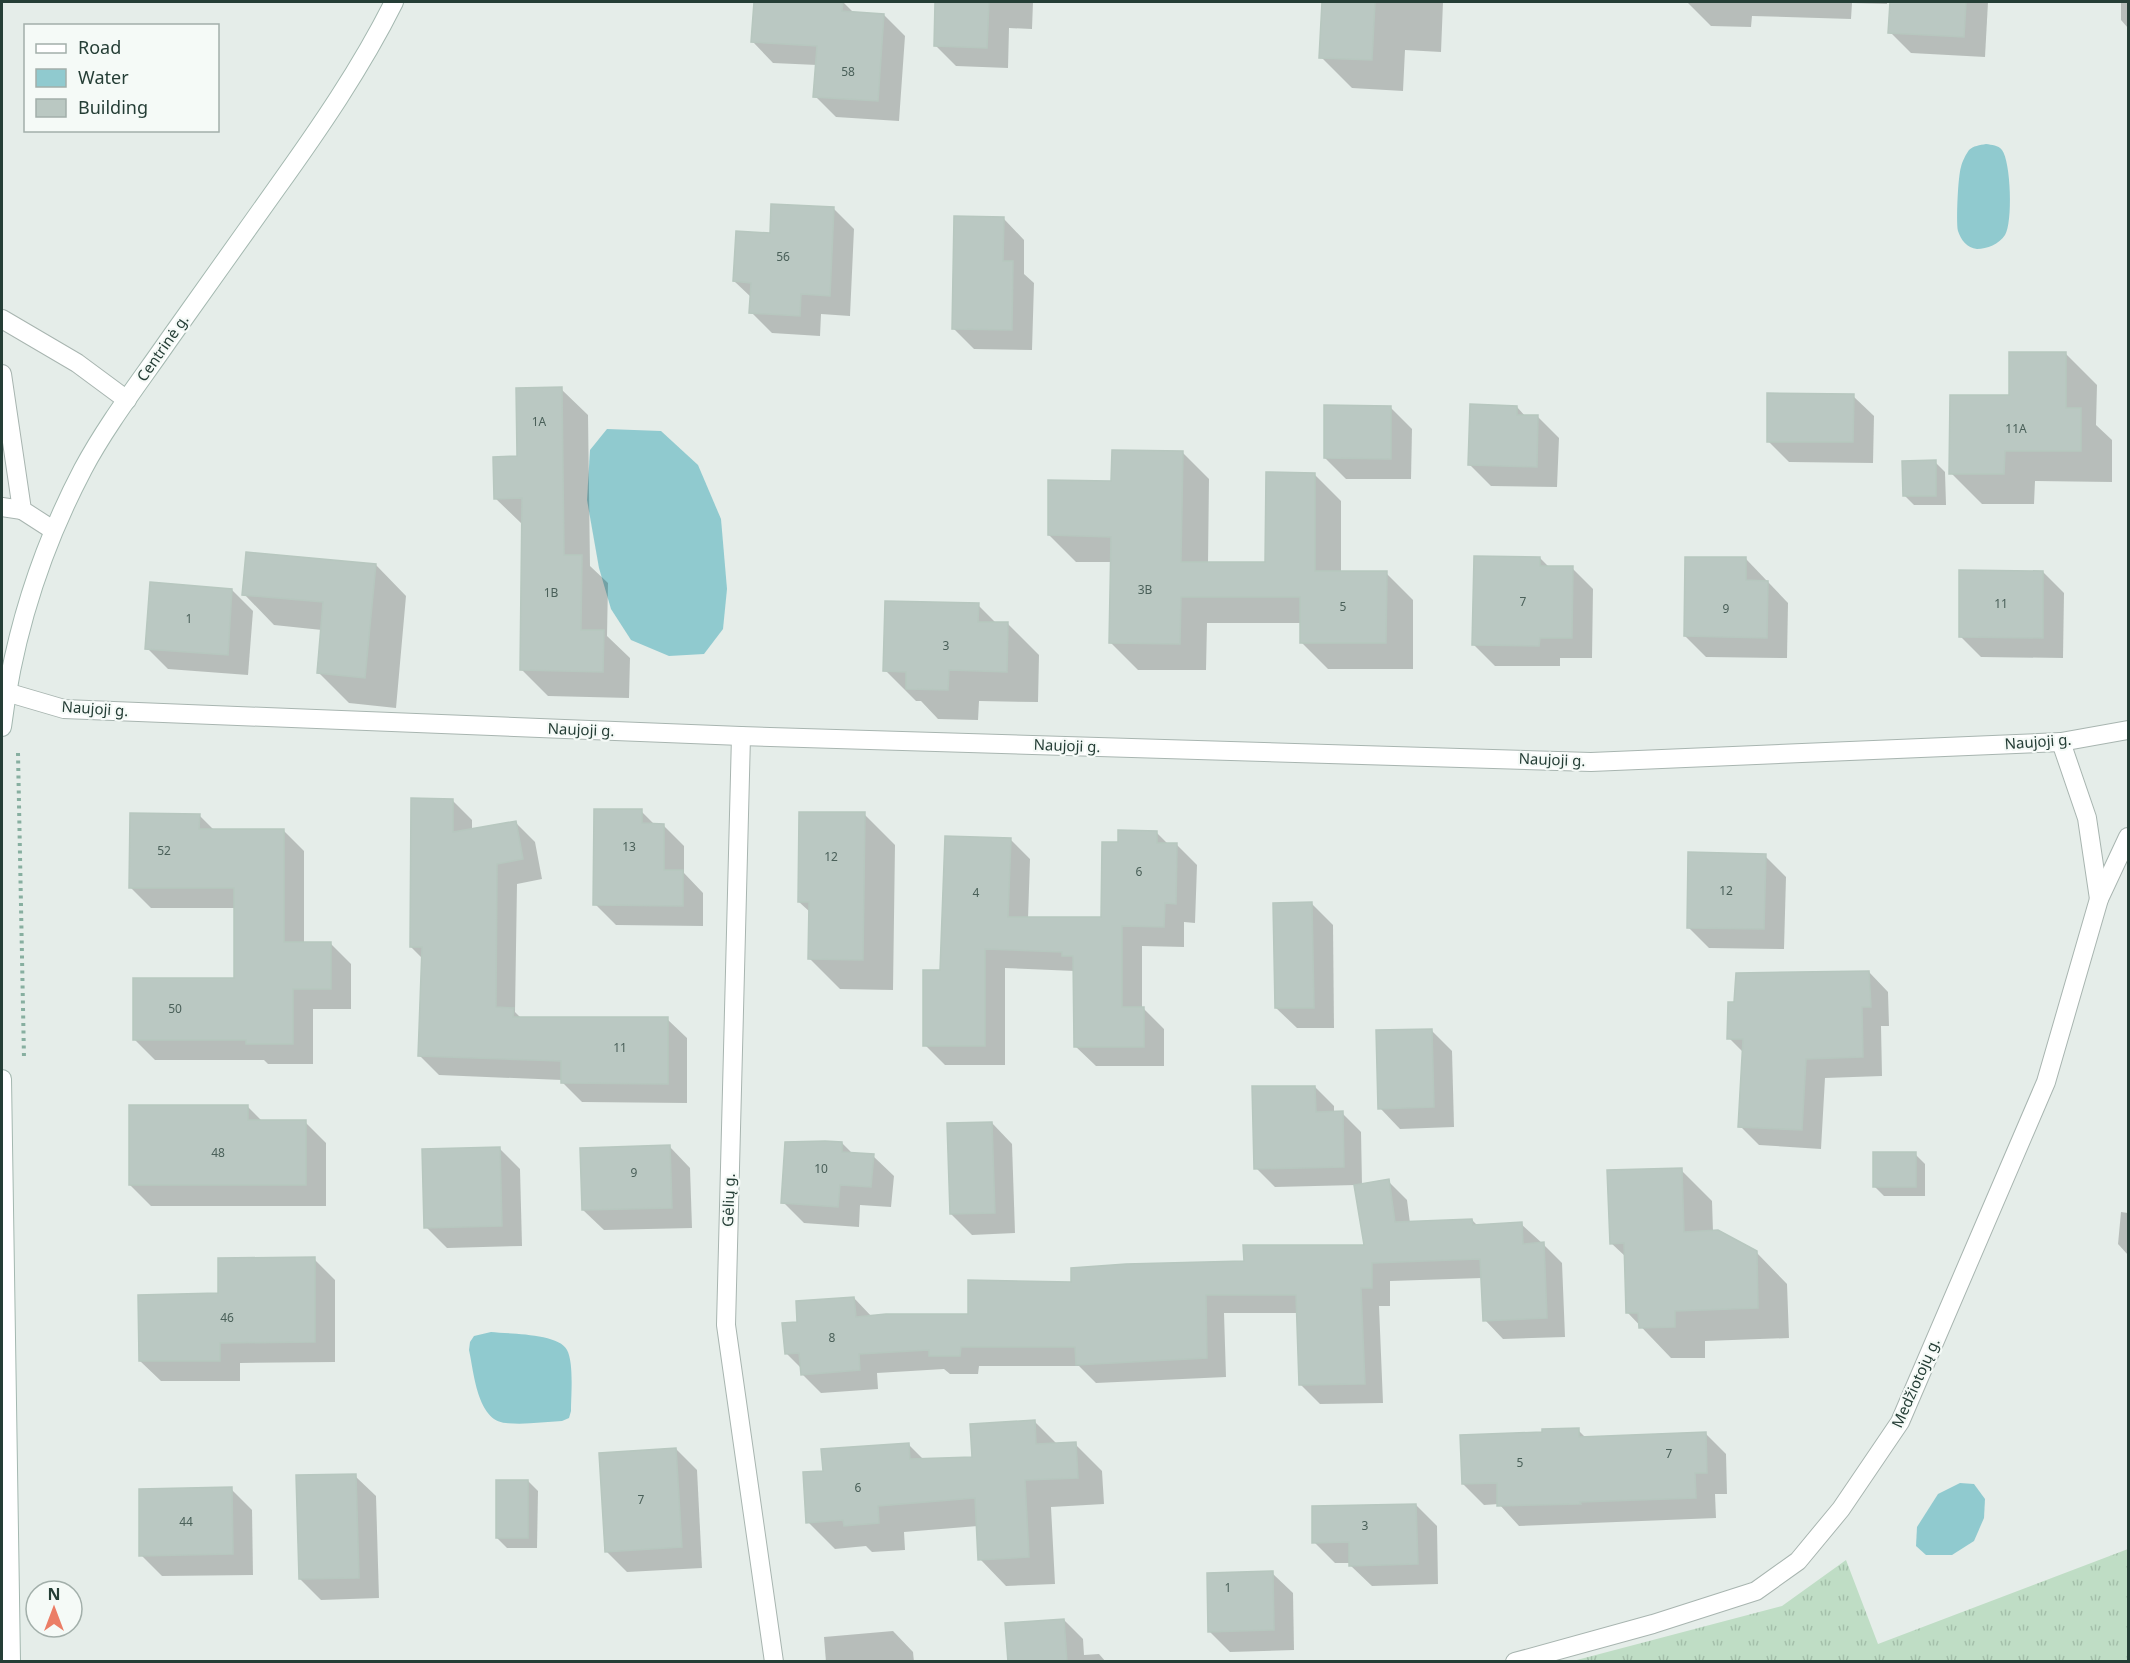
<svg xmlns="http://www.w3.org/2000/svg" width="2130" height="1663" font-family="'Noto Sans',sans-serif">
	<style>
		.grass { fill: url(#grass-tufts) }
		.water { fill: #90cacf }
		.shadow { fill: #0003 }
		.building { fill: #bac8c2; stroke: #b7c7bf; stroke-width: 1.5 }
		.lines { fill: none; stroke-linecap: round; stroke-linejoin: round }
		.street-casing { stroke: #a8b5b0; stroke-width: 20 }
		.secondary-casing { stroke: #a4b8b0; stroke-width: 20 }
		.path { stroke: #87afa0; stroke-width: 4; stroke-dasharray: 3 4.5; stroke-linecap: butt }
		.street { stroke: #fff; stroke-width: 18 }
		.secondary { stroke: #fff; stroke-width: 18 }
		.labels { text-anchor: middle; stroke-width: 4.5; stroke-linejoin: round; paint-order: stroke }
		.number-label { font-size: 12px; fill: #4a6059 }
		.street-label { font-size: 15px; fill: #253e36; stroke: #f5faf7 }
	</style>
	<defs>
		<pattern id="grass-tufts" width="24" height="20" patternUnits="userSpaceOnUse" patternTransform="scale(1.5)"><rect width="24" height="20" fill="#bfddc5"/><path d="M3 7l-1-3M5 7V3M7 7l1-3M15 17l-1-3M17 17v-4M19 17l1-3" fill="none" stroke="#a4bfaa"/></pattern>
	</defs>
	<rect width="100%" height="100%" fill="#e5ede9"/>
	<path class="grass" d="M 2128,1549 L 2128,1661 L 1573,1661 L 1782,1606 L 1846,1560 L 1878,1644 Z"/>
	<g class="water">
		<path d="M 1986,144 C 1992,145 1998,145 2002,150 C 2011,162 2013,223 2005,235 C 1999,244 1987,249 1977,249 C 1967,248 1961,240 1958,231 C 1956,221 1958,176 1961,167 C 1962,162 1966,154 1969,150 C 1973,146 1980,145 1986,144 Z"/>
		<path d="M 607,429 L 661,431 L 698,465 L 721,519 L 727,589 L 723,629 L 704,654 L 669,656 L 631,640 L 611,609 L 599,568 L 587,500 L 590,450 Z"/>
		<path d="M 491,1332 C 508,1334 559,1333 567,1350 C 574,1363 571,1395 571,1411 L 569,1418 L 562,1421 C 544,1422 524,1425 506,1423 C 477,1421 474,1372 469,1350 L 470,1342 L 474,1336 Z"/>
		<path d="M 1960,1483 L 1974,1484 L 1985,1499 L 1984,1518 L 1974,1541 L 1952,1555 L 1926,1555 L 1916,1546 L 1917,1527 L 1938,1494 Z"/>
	</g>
	<g class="shadow">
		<path d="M 755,2 L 843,2 L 855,14 L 884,15 L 905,36 L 899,121 L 836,117 L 815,96 L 817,65 L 773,63 L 753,42 Z"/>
		<path d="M 937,2 L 1033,2 L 1032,29 L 1009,28 L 1008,68 L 956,66 L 935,45 Z"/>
		<path d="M 1323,2 L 1443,2 L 1441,52 L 1405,50 L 1403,91 L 1352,88 L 1321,57 Z"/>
		<path d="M 1687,2 L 1887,2 L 1887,4 L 1852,3 L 1851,19 L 1752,16 L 1751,27 L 1711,26 Z"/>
		<path d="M 1891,2 L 1988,2 L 1985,57 L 1911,53 L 1890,32 Z"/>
		<path d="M 2121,2 L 2128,2 L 2128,28 L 2121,20 Z"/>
		<path d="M 834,209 L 854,229 L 850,316 L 821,314 L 820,336 L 772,333 L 751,312 L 752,298 L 734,281 L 771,234 Z"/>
		<path d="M 1004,219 L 1024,240 L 1024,274 L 1034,283 L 1032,350 L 974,349 L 953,328 Z"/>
		<path d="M 2066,354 L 2097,385 L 2096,425 L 2112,440 L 2112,482 L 2035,481 L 2034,504 L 1982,504 L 1951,473 L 2010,397 Z"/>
		<path d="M 561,389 L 588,415 L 590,566 L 608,583 L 607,636 L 630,658 L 629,698 L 548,696 L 522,670 L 522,524 L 495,498 Z"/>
		<path d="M 1853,396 L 1874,416 L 1873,463 L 1789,462 L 1768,441 Z"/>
		<path d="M 1517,407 L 1526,417 L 1538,417 L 1559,438 L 1557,487 L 1491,486 L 1470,465 Z"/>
		<path d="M 1391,408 L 1412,429 L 1411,479 L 1346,479 L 1325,458 Z"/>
		<path d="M 1182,452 L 1209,479 L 1208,564 L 1267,564 L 1314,474 L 1341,501 L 1341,573 L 1386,573 L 1413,600 L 1413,669 L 1328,669 L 1301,642 L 1301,623 L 1207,623 L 1206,670 L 1138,670 L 1111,643 L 1112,562 L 1076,562 L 1049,535 L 1113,482 Z"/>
		<path d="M 1935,462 L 1945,472 L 1946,505 L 1914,505 L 1904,495 Z"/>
		<path d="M 1540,558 L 1549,567 L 1572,568 L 1593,589 L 1592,658 L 1560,658 L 1560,666 L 1495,666 L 1474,645 Z"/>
		<path d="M 1746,559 L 1788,603 L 1787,658 L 1706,657 L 1685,636 Z"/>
		<path d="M 376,565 L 406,596 L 396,708 L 349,703 L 318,672 L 322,630 L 274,625 L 244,594 Z"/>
		<path d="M 2043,572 L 2064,593 L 2063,658 L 1981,657 L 1960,636 Z"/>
		<path d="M 232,590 L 253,611 L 248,675 L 168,669 L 147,648 Z"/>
		<path d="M 978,605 L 997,624 L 1008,624 L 1039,655 L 1038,702 L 979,701 L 978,720 L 938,719 L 921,701 L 916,701 L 885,670 Z"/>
		<path d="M 453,801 L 472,820 L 472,830 L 515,822 L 535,842 L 542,879 L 517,884 L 515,1012 L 522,1019 L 667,1019 L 687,1038 L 687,1103 L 582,1102 L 562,1082 L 562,1080 L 439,1075 L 419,1055 L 423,959 L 411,947 Z"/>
		<path d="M 641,811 L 655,825 L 663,825 L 684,846 L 684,873 L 703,893 L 703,926 L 616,925 L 595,904 Z"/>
		<path d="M 864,814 L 895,845 L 893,990 L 840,989 L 809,958 L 810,912 L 799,902 Z"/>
		<path d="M 199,815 L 214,830 L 283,830 L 304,851 L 304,943 L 330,943 L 351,964 L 351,1009 L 313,1009 L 313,1064 L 268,1064 L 264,1060 L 155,1060 L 134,1039 L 235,980 L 235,908 L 151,908 L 130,887 Z"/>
		<path d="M 1156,832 L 1169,845 L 1177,845 L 1197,865 L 1195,923 L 1184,922 L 1184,947 L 1142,946 L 1142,1009 L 1144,1009 L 1164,1029 L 1164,1066 L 1096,1066 L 1075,1046 L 1075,971 L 1005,968 L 1005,1065 L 945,1065 L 925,1045 L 941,972 L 1010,839 L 1030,859 L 1028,919 L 1102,919 L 1119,843 Z"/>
		<path d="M 1765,856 L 1786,877 L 1784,949 L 1709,948 L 1688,927 Z"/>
		<path d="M 1312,904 L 1333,925 L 1334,1028 L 1297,1028 L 1276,1008 Z"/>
		<path d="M 1869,972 L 1888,992 L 1889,1026 L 1881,1026 L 1882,1076 L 1825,1078 L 1821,1149 L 1759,1145 L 1740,1126 L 1744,1053 L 1729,1038 Z"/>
		<path d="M 1431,1030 L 1452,1051 L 1454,1127 L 1400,1129 L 1380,1108 Z"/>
		<path d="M 1315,1087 L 1334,1106 L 1334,1113 L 1342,1113 L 1361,1132 L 1362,1185 L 1388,1181 L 1407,1200 L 1410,1223 L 1472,1220 L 1478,1226 L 1521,1224 L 1543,1244 L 1562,1263 L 1565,1337 L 1503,1339 L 1485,1320 L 1482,1278 L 1390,1281 L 1390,1306 L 1379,1306 L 1383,1403 L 1320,1404 L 1301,1385 L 1298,1313 L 1224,1313 L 1226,1377 L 1096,1383 L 1079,1366 L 979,1366 L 978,1374 L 950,1374 L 944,1369 L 877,1373 L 878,1389 L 821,1393 L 802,1374 L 802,1369 L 786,1353 L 799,1323 L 854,1298 L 872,1317 L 969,1316 L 1073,1283 L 1365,1246 L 1356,1185 L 1275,1187 L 1256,1168 Z"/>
		<path d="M 248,1107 L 263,1122 L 305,1122 L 326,1143 L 326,1206 L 151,1206 L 130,1185 Z"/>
		<path d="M 992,1123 L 1012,1144 L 1015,1233 L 972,1235 L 951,1214 Z"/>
		<path d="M 842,1143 L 853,1154 L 873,1156 L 894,1176 L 891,1207 L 860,1205 L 859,1227 L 804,1223 L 783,1202 Z"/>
		<path d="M 670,1147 L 690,1168 L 692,1228 L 604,1230 L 583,1210 Z"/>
		<path d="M 499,1148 L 520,1169 L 522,1246 L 447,1248 L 426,1227 Z"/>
		<path d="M 1915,1154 L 1925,1164 L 1925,1196 L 1884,1196 L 1874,1186 Z"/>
		<path d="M 1681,1170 L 1712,1201 L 1713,1232 L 1756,1252 L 1787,1284 L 1789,1338 L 1705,1341 L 1705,1358 L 1671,1358 L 1627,1312 L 1626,1257 L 1611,1243 Z"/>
		<path d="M 2121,1212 L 2128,1213 L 2128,1255 L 2118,1244 Z"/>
		<path d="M 314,1259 L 335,1280 L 335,1362 L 240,1363 L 240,1381 L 161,1381 L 140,1361 L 219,1295 Z"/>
		<path d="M 1035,1422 L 1058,1445 L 1075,1444 L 1102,1471 L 1104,1504 L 1051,1507 L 1055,1584 L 1006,1586 L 980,1559 L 978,1526 L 904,1532 L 905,1550 L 872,1552 L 866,1546 L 835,1549 L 808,1522 L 825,1472 L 908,1444 L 924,1460 L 973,1458 Z"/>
		<path d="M 1578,1430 L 1586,1438 L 1705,1433 L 1726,1454 L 1727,1494 L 1715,1494 L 1716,1518 L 1519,1526 L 1499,1504 L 1484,1505 L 1463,1484 Z"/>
		<path d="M 676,1449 L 697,1470 L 702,1568 L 627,1572 L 606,1551 Z"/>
		<path d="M 355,1476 L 376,1496 L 379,1598 L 321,1600 L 300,1579 Z"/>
		<path d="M 528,1481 L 538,1491 L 537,1548 L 507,1548 L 497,1538 Z"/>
		<path d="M 231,1489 L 252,1510 L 253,1575 L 162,1576 L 141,1555 Z"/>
		<path d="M 1416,1505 L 1437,1526 L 1438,1584 L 1372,1586 L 1351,1566 L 1351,1563 L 1335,1563 L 1314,1542 Z"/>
		<path d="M 1272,1573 L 1293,1593 L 1294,1650 L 1230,1652 L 1209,1631 Z"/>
		<path d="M 1064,1620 L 1083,1639 L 1084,1655 L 1099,1654 L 1106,1662 L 1009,1662 Z"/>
		<path d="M 893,1631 L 913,1652 L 914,1662 L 826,1662 L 824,1637 Z"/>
	</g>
	<g class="building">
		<path d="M 754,2 L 843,2 L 842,11 L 884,14 L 878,101 L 813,97 L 817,46 L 751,42 Z"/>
		<path d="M 935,2 L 989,2 L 987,48 L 934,46 Z"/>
		<path d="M 1322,2 L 1375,2 L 1372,60 L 1319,58 Z"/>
		<path d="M 1890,2 L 1966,2 L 1964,37 L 1888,33 Z"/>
		<path d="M 771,204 L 834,207 L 830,296 L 801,294 L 800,316 L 749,313 L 751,283 L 733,281 L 736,231 L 770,233 Z"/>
		<path d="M 954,216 L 1004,217 L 1003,261 L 1013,261 L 1012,330 L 952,329 Z"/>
		<path d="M 2009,352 L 2066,352 L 2066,408 L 2081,408 L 2081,451 L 2005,451 L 2004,474 L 1949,474 L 1950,395 L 2009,395 Z"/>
		<path d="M 562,387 L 564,555 L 582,555 L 581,630 L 604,630 L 603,672 L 520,670 L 522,498 L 494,499 L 493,457 L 517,456 L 516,388 Z"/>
		<path d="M 1767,393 L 1854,394 L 1853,442 L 1767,442 Z"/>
		<path d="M 1470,404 L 1517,406 L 1517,415 L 1538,415 L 1537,467 L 1468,465 Z"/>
		<path d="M 1324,405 L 1391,406 L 1391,459 L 1324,458 Z"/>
		<path d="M 1112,450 L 1183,451 L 1181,562 L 1265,562 L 1266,472 L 1315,473 L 1315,571 L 1387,571 L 1386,643 L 1300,643 L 1300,597 L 1181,597 L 1180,644 L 1109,643 L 1111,537 L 1048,535 L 1048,480 L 1111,481 Z"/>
		<path d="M 1936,460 L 1936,496 L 1903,496 L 1902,461 Z"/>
		<path d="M 246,552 L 376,564 L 365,678 L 317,673 L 323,602 L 242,595 Z"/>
		<path d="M 1474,556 L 1540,557 L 1540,566 L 1573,566 L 1572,638 L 1540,638 L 1539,646 L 1472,645 Z"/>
		<path d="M 1685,557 L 1746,557 L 1746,580 L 1768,581 L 1767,638 L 1684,636 Z"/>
		<path d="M 1959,570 L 2043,571 L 2043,638 L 1959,637 Z"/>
		<path d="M 150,582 L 232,589 L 228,655 L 145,649 Z"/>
		<path d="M 885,601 L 979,603 L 978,622 L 1008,622 L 1007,672 L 949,670 L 948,690 L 906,689 L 906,672 L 883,671 Z"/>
		<path d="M 411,798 L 453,799 L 453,832 L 516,821 L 523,859 L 497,864 L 496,1007 L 514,1008 L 513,1017 L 668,1017 L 668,1084 L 561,1083 L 561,1061 L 418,1056 L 422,947 L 410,947 Z"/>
		<path d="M 594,809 L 642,809 L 642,823 L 664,824 L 664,870 L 683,870 L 683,906 L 593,905 Z"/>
		<path d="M 799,812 L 865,812 L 863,960 L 808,959 L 809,902 L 798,902 Z"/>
		<path d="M 130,813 L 200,814 L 199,829 L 284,829 L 284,942 L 331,942 L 331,989 L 293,989 L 293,1044 L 246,1044 L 246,1040 L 133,1040 L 133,978 L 234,978 L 234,888 L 129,888 Z"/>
		<path d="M 1118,830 L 1157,831 L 1157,843 L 1177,843 L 1176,904 L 1165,903 L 1164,927 L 1122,926 L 1122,1007 L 1144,1007 L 1144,1047 L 1074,1047 L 1073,956 L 1062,956 L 1062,952 L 985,949 L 985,1046 L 923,1046 L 923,970 L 940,970 L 945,836 L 1011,838 L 1008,917 L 1101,917 L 1102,842 L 1118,842 Z"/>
		<path d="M 1688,852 L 1766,854 L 1764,929 L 1687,928 Z"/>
		<path d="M 1312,902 L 1314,1008 L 1275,1008 L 1273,903 Z"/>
		<path d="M 1869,971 L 1871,1007 L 1862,1007 L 1863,1057 L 1806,1059 L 1802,1130 L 1738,1127 L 1743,1039 L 1727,1039 L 1728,1002 L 1734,1002 L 1736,973 Z"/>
		<path d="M 1432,1029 L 1434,1107 L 1378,1109 L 1376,1030 Z"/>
		<path d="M 1252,1086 L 1315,1086 L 1316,1112 L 1343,1111 L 1344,1167 L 1254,1169 Z"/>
		<path d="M 129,1105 L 248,1105 L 248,1120 L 306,1120 L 306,1185 L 129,1185 Z"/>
		<path d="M 992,1122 L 995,1213 L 950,1214 L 947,1123 Z"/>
		<path d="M 825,1141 L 842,1142 L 842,1152 L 874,1154 L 871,1187 L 840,1185 L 838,1207 L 781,1203 L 785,1142 Z"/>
		<path d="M 670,1145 L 672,1208 L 582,1210 L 580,1148 Z"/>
		<path d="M 500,1147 L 502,1226 L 424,1228 L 422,1149 Z"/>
		<rect x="1873" y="1152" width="43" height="35"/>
		<path d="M 1682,1168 L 1684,1232 L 1718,1230 L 1757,1251 L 1758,1308 L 1675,1311 L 1675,1327 L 1639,1328 L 1638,1313 L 1626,1313 L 1624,1243 L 1610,1244 L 1607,1170 Z"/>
		<path d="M 1389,1179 L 1395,1222 L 1472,1219 L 1473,1225 L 1522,1222 L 1523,1244 L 1544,1242 L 1547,1318 L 1483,1321 L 1480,1259 L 1372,1263 L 1372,1288 L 1361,1288 L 1365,1384 L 1299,1385 L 1296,1295 L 1206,1295 L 1207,1358 L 1076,1365 L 1075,1347 L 961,1347 L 960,1356 L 929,1356 L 929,1350 L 859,1354 L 860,1370 L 801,1375 L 799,1353 L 785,1354 L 782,1323 L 797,1322 L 796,1301 L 854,1297 L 856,1317 L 886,1314 L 968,1314 L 968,1280 L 1071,1282 L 1071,1268 L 1126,1264 L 1244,1261 L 1243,1245 L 1364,1245 L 1354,1185 Z"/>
		<path d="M 315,1257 L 315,1342 L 220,1343 L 220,1361 L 139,1361 L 138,1295 L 218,1293 L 218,1258 Z"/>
		<path d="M 1035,1420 L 1036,1444 L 1076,1442 L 1078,1478 L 1025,1480 L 1029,1557 L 978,1560 L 975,1498 L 878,1506 L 879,1523 L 844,1526 L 843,1520 L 806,1523 L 803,1472 L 823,1471 L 821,1449 L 909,1443 L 910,1459 L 972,1457 L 970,1424 Z"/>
		<path d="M 1579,1428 L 1579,1437 L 1706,1432 L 1707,1473 L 1695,1473 L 1696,1498 L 1580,1502 L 1581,1504 L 1497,1506 L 1497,1483 L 1462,1484 L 1460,1435 L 1542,1432 L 1542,1429 Z"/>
		<path d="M 676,1448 L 682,1547 L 605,1552 L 599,1453 Z"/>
		<path d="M 356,1474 L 359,1578 L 299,1579 L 296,1475 Z"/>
		<rect x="496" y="1480" width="32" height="58"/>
		<path d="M 232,1487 L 233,1554 L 139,1556 L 139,1489 Z"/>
		<path d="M 1416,1504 L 1418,1564 L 1349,1566 L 1349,1542 L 1312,1543 L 1312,1506 Z"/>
		<path d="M 1273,1571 L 1274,1630 L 1208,1632 L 1207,1573 Z"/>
		<path d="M 1064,1619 L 1067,1662 L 1008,1662 L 1005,1623 Z"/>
	</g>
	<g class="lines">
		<defs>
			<g id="street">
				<path d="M 2,319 L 77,363 L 127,400"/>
				<path d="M 2,374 L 22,510 L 53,530"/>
				<path d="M 2,507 L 22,510"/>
				<path d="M 6,692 L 64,709 L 741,736 L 1591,762 L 2061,742 L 2128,730"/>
				<path d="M 741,736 L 726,1325 L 774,1662"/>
				<path d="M 2061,742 L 2087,818 L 2099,899"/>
				<path d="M 1515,1662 L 1653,1624 L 1756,1591 L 1798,1561 L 1841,1509 L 1900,1422 L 2046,1082 L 2099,899 L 2128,837"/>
			</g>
			<g id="secondary">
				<path d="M 2,727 C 13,637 41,549 83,469 C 107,424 139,383 168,341 C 204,290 240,240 276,189 C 319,129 361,68 394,2"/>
				<path d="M 2,1079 L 11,1662"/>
			</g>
		</defs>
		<use href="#street" class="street-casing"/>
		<use href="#secondary" class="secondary-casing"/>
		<path class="path" d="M 18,753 L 24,1058"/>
		<use href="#street" class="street"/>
		<use href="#secondary" class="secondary"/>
	</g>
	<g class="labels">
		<g class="number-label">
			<text x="848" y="76">58</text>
			<text x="783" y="261">56</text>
			<text x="539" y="426">1A</text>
			<text x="2016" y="433">11A</text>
			<text x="1145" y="594">3B</text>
			<text x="551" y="597">1B</text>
			<text x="1523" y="606">7</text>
			<text x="2001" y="608">11</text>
			<text x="1343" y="611">5</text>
			<text x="1726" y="613">9</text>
			<text x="189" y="623">1</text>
			<text x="946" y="650">3</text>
			<text x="629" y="851">13</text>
			<text x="164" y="855">52</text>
			<text x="831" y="861">12</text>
			<text x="1139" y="876">6</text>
			<text x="1726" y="895">12</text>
			<text x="976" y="897">4</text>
			<text x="175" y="1013">50</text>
			<text x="620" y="1052">11</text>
			<text x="218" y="1157">48</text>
			<text x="821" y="1173">10</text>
			<text x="634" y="1177">9</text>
			<text x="227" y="1322">46</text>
			<text x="832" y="1342">8</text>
			<text x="1669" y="1458">7</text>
			<text x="1520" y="1467">5</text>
			<text x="858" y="1492">6</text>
			<text x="641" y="1504">7</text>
			<text x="186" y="1526">44</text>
			<text x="1365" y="1530">3</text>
			<text x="1228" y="1592">1</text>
		</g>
		<g class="street-label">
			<text transform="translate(163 348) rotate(-55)" y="5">Centrinė g.</text>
			<text transform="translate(95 709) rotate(4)" y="5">Naujoji g.</text>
			<text transform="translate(581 730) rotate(2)" y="5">Naujoji g.</text>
			<text transform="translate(2038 742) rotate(-4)" y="5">Naujoji g.</text>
			<text transform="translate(1067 746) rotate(2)" y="5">Naujoji g.</text>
			<text transform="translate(1552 760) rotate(2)" y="5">Naujoji g.</text>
			<text transform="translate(729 1200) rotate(-88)" y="5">Gėlių g.</text>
			<text transform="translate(1916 1383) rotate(-66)" y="5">Medžiotojų g.</text>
		</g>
	</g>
	<rect width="2130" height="1663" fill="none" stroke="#253e36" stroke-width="6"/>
	<rect x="24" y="24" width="195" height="108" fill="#f5faf7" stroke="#a2afaa" stroke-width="1.5"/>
	<rect x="36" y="44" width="30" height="9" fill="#ffffff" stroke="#a2afaa" stroke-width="1.5"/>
	<text x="78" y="54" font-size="18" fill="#253e36">Road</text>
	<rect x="36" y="69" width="30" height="18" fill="#90cacf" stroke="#a2afaa" stroke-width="1.5"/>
	<text x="78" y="84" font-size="18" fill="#253e36">Water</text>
	<rect x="36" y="99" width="30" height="18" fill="#bac8c2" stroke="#a2afaa" stroke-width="1.5"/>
	<text x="78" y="114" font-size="18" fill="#253e36">Building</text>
	<g transform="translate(54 1609)"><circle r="28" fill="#f5faf7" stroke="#a2afaa" stroke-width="1.5"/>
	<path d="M0-4.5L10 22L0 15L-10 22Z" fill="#eb7d66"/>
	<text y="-9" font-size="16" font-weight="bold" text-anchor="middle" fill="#253e36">N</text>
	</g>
</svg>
